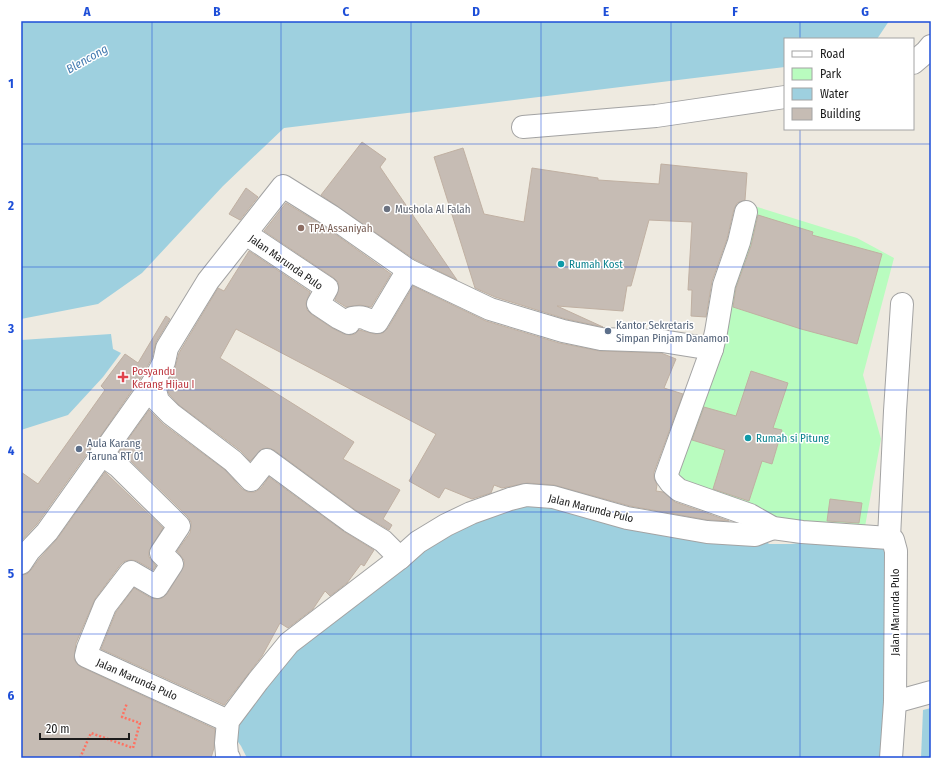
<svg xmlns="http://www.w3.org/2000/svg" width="952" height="779" font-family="'Fira Sans Condensed',sans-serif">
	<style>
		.park { fill: #b9fcbf }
		.water { fill: #9ed0df }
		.building { fill: #c6bcb4; stroke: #c0b0a2 }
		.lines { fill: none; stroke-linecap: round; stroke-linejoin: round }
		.minor-casing { stroke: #a3a3a3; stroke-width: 24 }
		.path { stroke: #ff7161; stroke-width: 2.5; stroke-dasharray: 2 2; stroke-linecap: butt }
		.minor { stroke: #fff; stroke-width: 22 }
		.grid { fill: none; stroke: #1d4ed8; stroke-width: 1; stroke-opacity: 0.55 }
		.worship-dot { fill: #6b7280; stroke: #fff; stroke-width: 1.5 }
		.education-dot { fill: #8d6e63; stroke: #fff; stroke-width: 1.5 }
		.culture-dot { fill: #0f9aa8; stroke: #fff; stroke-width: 1.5 }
		.service-dot { fill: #5c6f8a; stroke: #fff; stroke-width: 1.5 }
		.health-dot { fill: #e0444e; stroke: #fff; stroke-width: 1.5 }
		.labels { text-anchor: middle; stroke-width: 3; stroke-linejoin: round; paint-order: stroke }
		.worship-label { font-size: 11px; fill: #5b616d; stroke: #fff; text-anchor: start }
		.education-label { font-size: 11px; fill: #785e54; stroke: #fff; text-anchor: start }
		.street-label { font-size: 11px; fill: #1c1c1c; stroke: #fff }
		.culture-label { font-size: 11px; fill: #0d838f; stroke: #fff; text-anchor: start }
		.service-label { font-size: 11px; fill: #4e5e75; stroke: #fff; text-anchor: start }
		.health-label { font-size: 11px; fill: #be3a42; stroke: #fff; text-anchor: start }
		.water-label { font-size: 12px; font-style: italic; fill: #437ab0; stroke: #fff }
		.neatline { fill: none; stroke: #1d4ed8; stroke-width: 1.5 }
		.grid-label { font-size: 13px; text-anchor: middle; font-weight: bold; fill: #1d4ed8 }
	</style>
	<rect width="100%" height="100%" fill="#eeeae0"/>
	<path class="park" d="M 754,206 L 857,238 L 894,258 L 863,375 L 881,439 L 864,532 L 773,520 L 672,477 Z"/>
	<g class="water">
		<path d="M 21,21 L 889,21 L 877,39 L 785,39 L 785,67 L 284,128 L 223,186 L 142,273 L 98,304 L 21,319 Z"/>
		<path d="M 111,334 L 113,349 L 121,353 L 103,377 L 68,415 L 21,430 L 21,340 Z"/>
		<path d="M 522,498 L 764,539 L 769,544 L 791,544 L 842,538 L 891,549 L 883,758 L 247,758 L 241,746 L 233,735 L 234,725 L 288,653 L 428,543 Z"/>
		<path d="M 931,708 L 931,758 L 921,758 L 923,710 Z"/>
	</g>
	<g class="building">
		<path d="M 362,142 L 386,159 L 380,167 L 457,280 L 414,259 L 321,195 Z"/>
		<path d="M 463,148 L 484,214 L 524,222 L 532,168 L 598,178 L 598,180 L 659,184 L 661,164 L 747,173 L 745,200 L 737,203 L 734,209 L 727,239 L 712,281 L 706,317 L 691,316 L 692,290 L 688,290 L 692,222 L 649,220 L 631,286 L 627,286 L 623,311 L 557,306 L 603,327 L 566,319 L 495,297 L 475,288 L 434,157 Z"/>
		<path d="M 246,188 L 258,197 L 240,220 L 229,214 Z"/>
		<path d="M 286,203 L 324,226 L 391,274 L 371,307 L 360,305 L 346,307 L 335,300 L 339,288 L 338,282 L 334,278 L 264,231 Z"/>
		<path d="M 758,215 L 813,232 L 812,235 L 882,254 L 857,344 L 801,329 L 733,307 L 736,288 L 751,246 Z"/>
		<path d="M 249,251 L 310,292 L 306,303 L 307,310 L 311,314 L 332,328 L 344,334 L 350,335 L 355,334 L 359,330 L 375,334 L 383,333 L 388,328 L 413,286 L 486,321 L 559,343 L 600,351 L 661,353 L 676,359 L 664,388 L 683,394 L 654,472 L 654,478 L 657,485 L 656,491 L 663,492 L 675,502 L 729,521 L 708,520 L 630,506 L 554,485 L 527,483 L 502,488 L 494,485 L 491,493 L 472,499 L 445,488 L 439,498 L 409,481 L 436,434 L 236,329 L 220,358 L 354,442 L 343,459 L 400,490 L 383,519 L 392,525 L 389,530 L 357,511 L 274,450 L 268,448 L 262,449 L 250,461 L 241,451 L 179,405 L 169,394 L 166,384 L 175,368 L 179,353 L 218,288 L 224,291 Z"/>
		<path d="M 166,316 L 170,319 L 156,342 L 152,358 L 142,376 L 95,444 L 91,446 L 89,451 L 37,524 L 21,541 L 21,472 L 38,484 L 105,390 L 101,386 L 125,354 L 138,363 Z"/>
		<path d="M 751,371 L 788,383 L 773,428 L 782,430 L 772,464 L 762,461 L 749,501 L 713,489 L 725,450 L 692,440 L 704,407 L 736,416 Z"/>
		<path d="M 149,410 L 163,424 L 225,470 L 242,489 L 248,492 L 255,492 L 261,488 L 269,477 L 343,531 L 374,550 L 364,566 L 361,564 L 347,583 L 330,596 L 325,591 L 313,609 L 288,628 L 280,623 L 262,656 L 224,705 L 101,649 L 116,612 L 134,588 L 151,598 L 157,599 L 162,598 L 167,594 L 184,566 L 184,560 L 177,551 L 190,533 L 191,527 L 191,522 L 188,517 L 127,457 L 119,452 Z"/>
		<path d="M 105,472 L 163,528 L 149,551 L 149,557 L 156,566 L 153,570 L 137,561 L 131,560 L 125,561 L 121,564 L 95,599 L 76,643 L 74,659 L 77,664 L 81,667 L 215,729 L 214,748 L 211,758 L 21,758 L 21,575 L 27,574 L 31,570 L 39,559 L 57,539 Z"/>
		<path d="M 830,499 L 862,503 L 859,523 L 827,521 Z"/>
	</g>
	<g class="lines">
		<defs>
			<g id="minor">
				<path d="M 913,63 L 926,52 L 931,46"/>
				<path d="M 523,127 L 656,116 L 785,97"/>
				<path d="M 246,234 L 327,288 L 318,304 L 339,318 L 349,323 L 352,318 C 366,315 366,321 377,322 L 408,270"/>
				<path d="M 712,349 L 716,332 L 724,285 L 739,242 L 746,212"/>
				<path d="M 153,383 L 158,401 L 171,414 L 233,461 L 251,480 L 267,460 L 350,521 L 383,541 L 400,558"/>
				<path d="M 101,454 L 118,466 L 179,526 L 161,553 L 172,564 L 157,587 L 131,572 L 105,606 L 88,648 L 86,656 L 228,721"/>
				<path d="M 889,538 L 895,411 L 902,304"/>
				<path d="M 21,563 L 29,551 L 47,532 L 153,383 L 164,362 L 167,348 L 208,281 L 283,186 L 331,216 L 408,270 L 490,309 L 563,331 L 601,339 L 662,341 L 712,349 L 666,476 L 671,483 L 679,490 L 750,515 L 773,528 L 802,532 L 889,538 L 893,540 L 896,551 L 895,702 L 891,758"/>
				<path d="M 895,702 L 931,692"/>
				<path d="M 229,758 L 227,755 L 226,743 L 228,721 L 258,681 L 289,643 L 400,558 L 418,542 L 446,525 L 471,513 L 510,499 L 526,495 L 553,497 L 627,518 L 707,532 L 755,535 L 773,528"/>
			</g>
		</defs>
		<use href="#minor" class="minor-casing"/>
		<path class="path" d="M 80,758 L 91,733 L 133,748 L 140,723 L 122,717 L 127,703"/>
		<use href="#minor" class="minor"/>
	</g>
	<path class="grid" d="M 152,21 L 152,758M 281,21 L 281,758M 411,21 L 411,758M 541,21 L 541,758M 671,21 L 671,758M 800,21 L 800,39M 800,129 L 800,758M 21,144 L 931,144M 21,267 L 931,267M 21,390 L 931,390M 21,512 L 931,512M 21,634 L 931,634"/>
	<circle class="worship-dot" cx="387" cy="209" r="4"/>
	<circle class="education-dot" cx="301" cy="228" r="4"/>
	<g class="culture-dot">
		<circle cx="561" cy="264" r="4"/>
		<circle cx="748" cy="438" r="4"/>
	</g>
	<g class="service-dot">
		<circle cx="608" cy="331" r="4"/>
		<circle cx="79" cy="449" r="4"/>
	</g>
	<path class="health-dot" d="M121 371h4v4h4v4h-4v4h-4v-4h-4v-4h4z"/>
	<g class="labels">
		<g class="worship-label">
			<text x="395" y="213">Mushola Al Falah</text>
		</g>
		<g class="education-label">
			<text x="309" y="232">TPA Assaniyah</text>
		</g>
		<g class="street-label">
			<text transform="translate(286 262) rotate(35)" y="4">Jalan Marunda Pulo</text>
			<text transform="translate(591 508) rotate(14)" y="4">Jalan Marunda Pulo</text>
			<text transform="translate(895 612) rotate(-90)" y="4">Jalan Marunda Pulo</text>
			<text transform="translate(137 679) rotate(24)" y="4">Jalan Marunda Pulo</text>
		</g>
		<g class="culture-label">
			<text x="569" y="268">Rumah Kost</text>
			<text x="756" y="442">Rumah si Pitung</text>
		</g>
		<g class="service-label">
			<text x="616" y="329">Kantor Sekretaris<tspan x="616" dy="13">Simpan Pinjam Danamon</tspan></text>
			<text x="87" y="447">Aula Karang<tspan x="87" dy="13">Taruna RT 01</tspan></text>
		</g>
		<g class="health-label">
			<text x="132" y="375">Posyandu<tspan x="132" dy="13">Kerang Hijau I</tspan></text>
		</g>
		<g class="water-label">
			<text transform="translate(87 59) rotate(-30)" y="4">Blencong</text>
		</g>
	</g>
	<rect width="952" height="779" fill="none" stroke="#ffffff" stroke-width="44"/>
	<rect x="784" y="38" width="130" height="92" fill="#ffffff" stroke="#a4a4a4"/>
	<rect x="792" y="51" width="20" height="6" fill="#ffffff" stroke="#a4a4a4"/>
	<text x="820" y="58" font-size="12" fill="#1c1c1c">Road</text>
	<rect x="792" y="68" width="20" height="12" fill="#b9fcbf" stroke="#a4a4a4"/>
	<text x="820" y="78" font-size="12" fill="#1c1c1c">Park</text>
	<rect x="792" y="88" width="20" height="12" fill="#9ed0df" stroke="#a4a4a4"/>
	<text x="820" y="98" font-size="12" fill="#1c1c1c">Water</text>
	<rect x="792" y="108" width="20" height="12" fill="#c6bcb4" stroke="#a4a4a4"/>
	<text x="820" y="118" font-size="12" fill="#1c1c1c">Building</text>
	<path d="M40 733v6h89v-6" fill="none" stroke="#1c1c1c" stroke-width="2"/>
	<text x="46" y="733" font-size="12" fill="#1c1c1c" stroke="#ffffff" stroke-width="3" paint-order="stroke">20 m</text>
	<rect x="22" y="22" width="908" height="735" class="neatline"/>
	<g class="grid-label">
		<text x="87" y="16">A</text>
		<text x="217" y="16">B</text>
		<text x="346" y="16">C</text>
		<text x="476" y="16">D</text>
		<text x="606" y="16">E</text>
		<text x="735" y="16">F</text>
		<text x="865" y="16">G</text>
		<text x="11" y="88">1</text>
		<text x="11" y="210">2</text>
		<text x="11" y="333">3</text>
		<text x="11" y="455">4</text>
		<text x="11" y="578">5</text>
		<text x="11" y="700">6</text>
	</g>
</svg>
